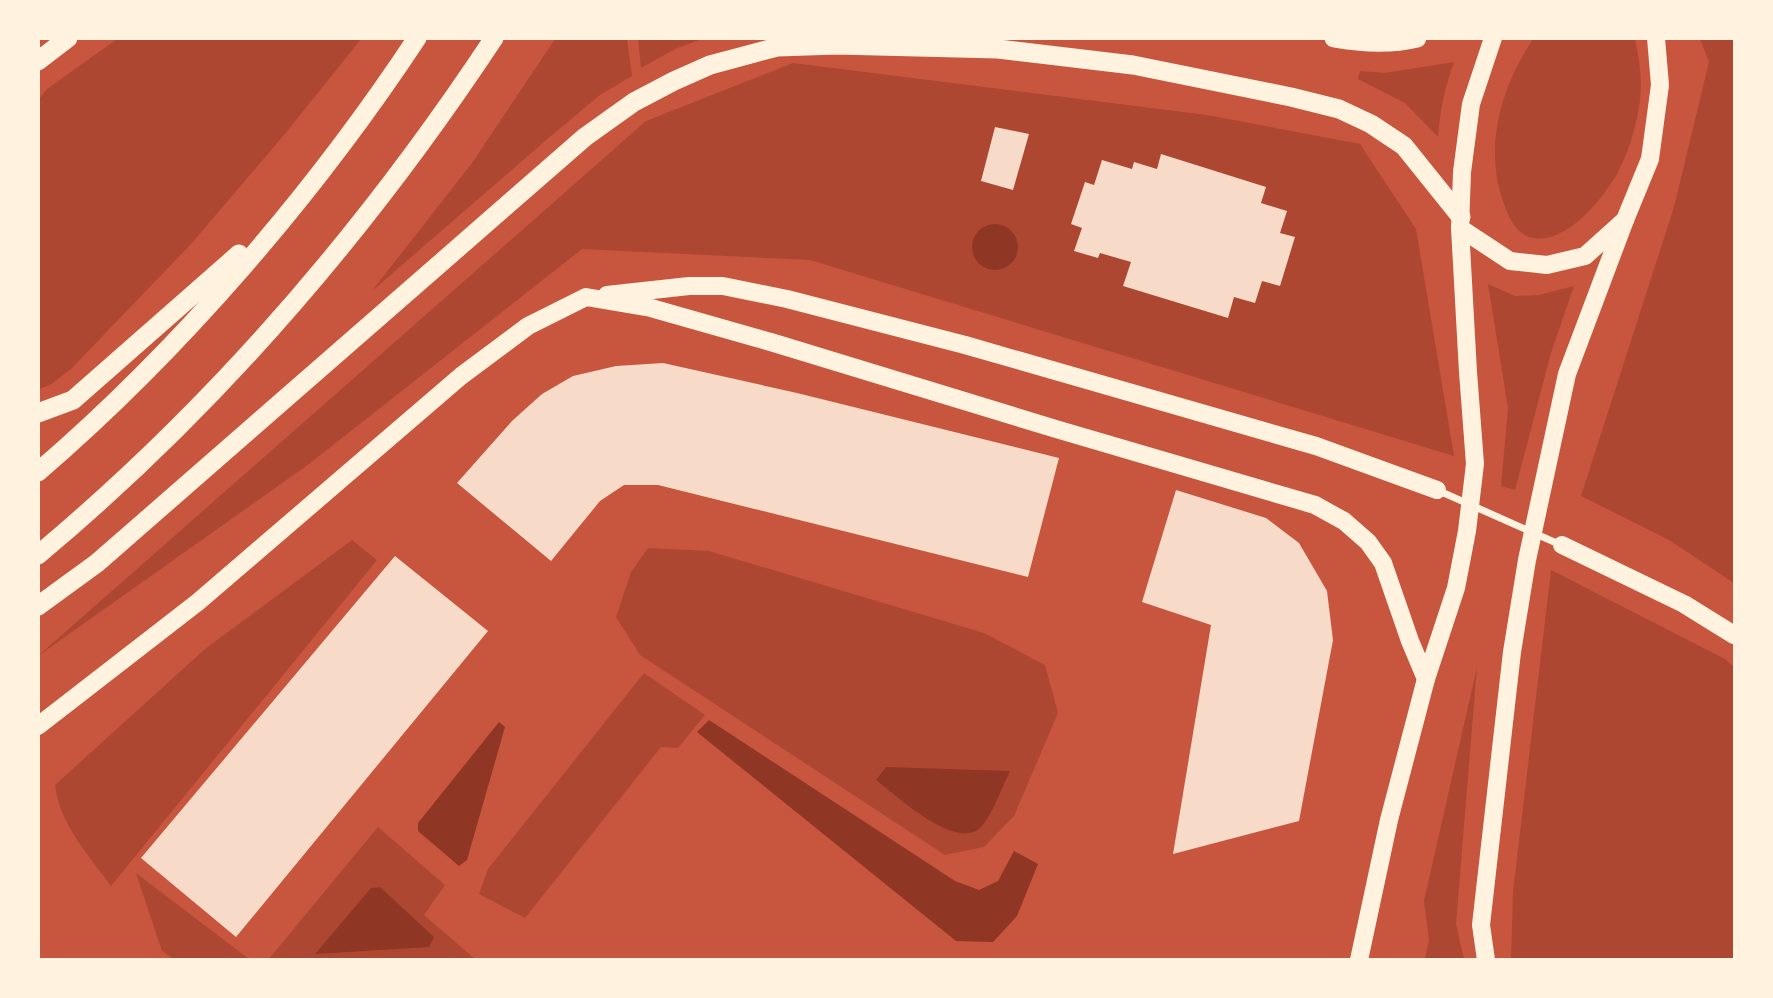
<svg xmlns="http://www.w3.org/2000/svg" width="1773" height="998" font-family="'Noto Sans',sans-serif">
	<style>
		.green { fill: #ae4732 }
		.water { fill: #8f3625 }
		.building { fill: #f7dbc8 }
		.lines { fill: none; stroke-linecap: round; stroke-linejoin: round }
		.minor { stroke: #fff3e0; stroke-width: 7 }
		.primary { stroke: #fff3e0; stroke-width: 18 }
		.trunk { stroke: #fff3e0; stroke-width: 19 }
	</style>
	<rect width="100%" height="100%" fill="#c8553d"/>
	<g class="green">
		<path d="M 117,39 L 361,39 L 284,135 L 192,243 L 71,369 L 50,385 L 39,389 L 39,99 L 47,89 Z"/>
		<path d="M 555,39 L 627,39 L 632,76 L 600,95 L 552,135 L 372,291 L 472,163 Z"/>
		<path d="M 638,39 L 638,38 L 702,39 L 675,49 L 641,68 Z"/>
		<path d="M 1533,39 L 1635,39 C 1640,61 1643,83 1639,107 C 1636,128 1628,153 1618,172 C 1603,199 1564,248 1529,237 C 1517,233 1510,220 1506,209 C 1482,151 1500,89 1533,39 Z"/>
		<path d="M 1700,39 L 1734,39 L 1734,583 L 1669,540 L 1581,496 L 1674,207 L 1709,62 Z"/>
		<path d="M 1454,62 C 1445,87 1440,110 1438,137 L 1405,103 L 1358,79 L 1360,71 L 1385,73 Z"/>
		<path d="M 793,63 L 1207,115 L 1360,144 L 1416,229 L 1454,456 L 810,260 L 582,249 L 309,464 L 38,656 L 646,121 Z"/>
		<path d="M 1488,284 L 1515,296 L 1539,295 L 1574,286 L 1551,353 L 1515,490 L 1501,486 L 1508,408 Z"/>
		<path d="M 352,540 L 377,560 L 111,886 C 88,854 60,825 55,785 L 205,649 Z"/>
		<path d="M 648,548 L 709,551 L 984,633 L 1045,665 L 1058,713 L 1014,816 L 984,847 L 945,855 L 640,655 L 616,617 L 631,572 Z"/>
		<path d="M 1551,570 L 1725,659 L 1734,667 L 1734,959 L 1511,959 L 1513,892 Z"/>
		<path d="M 1477,667 L 1456,924 L 1464,959 L 1425,959 L 1429,940 L 1424,901 Z"/>
		<path d="M 644,673 L 705,715 L 678,748 L 661,747 L 525,918 L 479,894 L 488,869 Z"/>
		<path d="M 378,827 L 445,885 L 424,915 L 475,959 L 268,960 Z"/>
		<path d="M 136,873 L 249,959 L 174,959 L 162,951 Z"/>
	</g>
	<g class="water">
		<circle cx="995" cy="247" r="23"/>
		<path d="M 709,720 L 955,881 L 979,890 L 998,881 L 1014,851 L 1038,864 L 1017,916 L 993,942 L 956,941 L 697,732 Z"/>
		<path d="M 499,722 L 505,727 L 467,860 L 459,866 L 418,831 L 418,823 Z"/>
		<path d="M 886,767 L 1010,771 C 1002,787 993,812 983,825 C 959,855 897,796 876,780 Z"/>
		<path d="M 380,887 L 434,937 L 429,947 L 315,954 L 371,888 Z"/>
	</g>
	<g class="building">
		<path d="M 995,127 L 1029,134 L 1013,190 L 981,181 Z"/>
		<path d="M 1161,154 L 1266,187 L 1261,203 L 1287,211 L 1280,233 L 1295,237 L 1280,286 L 1262,281 L 1255,303 L 1234,297 L 1228,318 L 1123,286 L 1131,262 L 1100,253 L 1098,258 L 1074,251 L 1082,228 L 1071,224 L 1085,182 L 1094,185 L 1102,160 L 1132,169 L 1134,162 L 1157,169 Z"/>
		<path d="M 663,363 L 797,393 L 1059,458 L 1028,577 L 658,485 L 624,485 L 600,501 L 551,561 L 457,483 L 512,421 L 542,394 L 573,376 L 616,366 Z"/>
		<path d="M 1176,490 L 1266,518 L 1299,543 L 1327,591 L 1333,640 L 1299,821 L 1173,854 L 1211,625 L 1142,602 Z"/>
		<path d="M 395,556 L 488,631 L 236,937 L 141,858 Z"/>
	</g>
	<g class="lines">
		<path class="minor" d="M 1437,490 L 1561,545"/>
		<g class="primary">
			<path d="M 1460,228 L 1510,261 L 1547,265 L 1585,256 L 1625,220 L 1650,159 L 1660,85 L 1656,38"/>
			<path d="M 607,295 L 689,286 L 723,286 L 787,299 L 965,345 L 1316,446 L 1437,490"/>
			<path d="M 1562,545 L 1684,604 L 1734,635"/>
			<path d="M 38,726 L 198,602 L 461,376 L 528,326 L 586,297 L 651,308 L 774,343 L 1056,429 L 1315,505 L 1344,521 L 1368,542 L 1383,563 L 1410,641 L 1426,679"/>
			<path d="M 1359,960 L 1389,820 L 1426,679 L 1456,588 L 1467,531 L 1475,464 L 1468,372 L 1460,228 L 1462,172 L 1471,104 L 1493,38"/>
			<path d="M 1486,960 L 1481,925 L 1512,652 L 1527,560 L 1567,374 L 1625,220"/>
		</g>
		<g class="trunk">
			<path d="M 1334,38 C 1362,43 1389,45 1417,38"/>
			<path d="M 38,61 L 68,38"/>
			<path d="M 38,413 L 73,400 L 239,254"/>
			<path d="M 38,472 C 180,350 314,194 417,38"/>
			<path d="M 38,555 C 215,407 367,230 494,38"/>
			<path d="M 38,606 L 97,563 L 585,137 L 634,102 L 674,81 L 710,65 L 777,47 L 837,45 L 998,49 L 1133,65 L 1291,97 L 1339,109 L 1371,124 L 1404,146 L 1461,217"/>
		</g>
	</g>
	<rect width="1773" height="998" fill="none" stroke="#fff3e0" stroke-width="80"/>
</svg>
